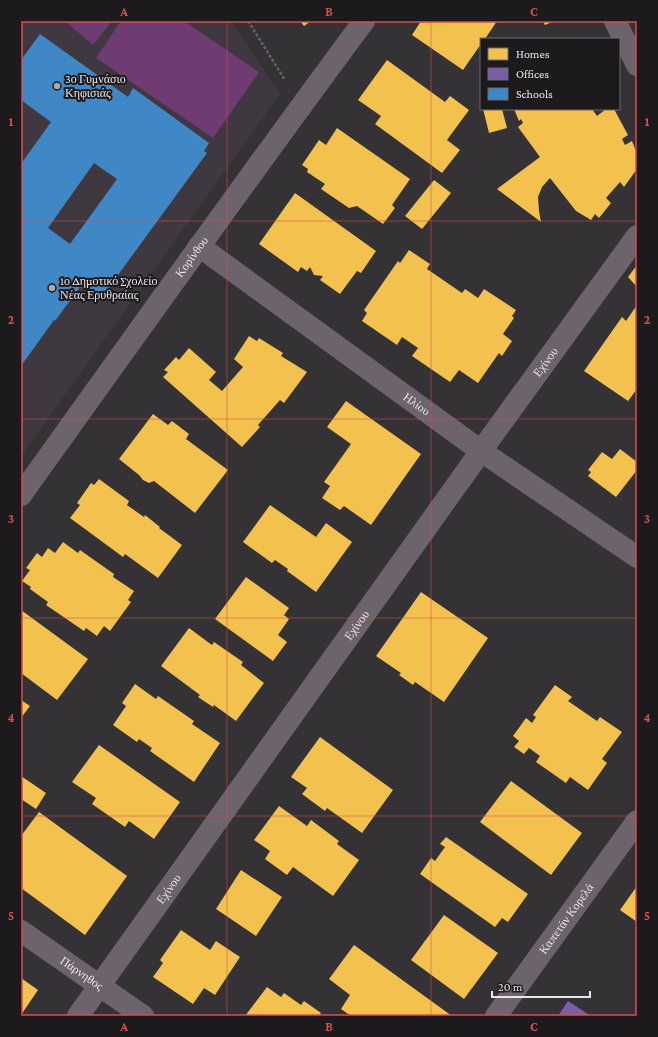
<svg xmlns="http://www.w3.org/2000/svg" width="658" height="1037" font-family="'Crimson Pro',serif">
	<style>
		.built { fill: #403841 }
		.grass { fill: #6e3c72 }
		.homes { fill: #f2c14e }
		.offices { fill: #7b5ea7 }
		.schools { fill: #3f88c5; fill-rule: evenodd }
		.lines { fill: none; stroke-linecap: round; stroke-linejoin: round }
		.path { stroke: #676268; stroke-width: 2.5; stroke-dasharray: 3 2; stroke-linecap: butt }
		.minor { stroke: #6c636d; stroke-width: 22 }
		.grid { fill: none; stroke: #da4e4f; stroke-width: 1; stroke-opacity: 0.55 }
		.poi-dot { fill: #aaa6aa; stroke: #1c1a1c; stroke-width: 1.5 }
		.labels { text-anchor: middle; stroke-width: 4; stroke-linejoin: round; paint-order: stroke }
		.poi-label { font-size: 12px; fill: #e9e5e9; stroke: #1c1a1c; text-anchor: start }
		.street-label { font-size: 12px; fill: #e9e5e9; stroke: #1c1a1c }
		.neatline { fill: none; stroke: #da4e4f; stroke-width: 1.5 }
		.grid-label { font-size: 13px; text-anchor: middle; font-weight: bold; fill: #da4e4f }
	</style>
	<rect width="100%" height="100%" fill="#353235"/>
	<path class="built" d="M 21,21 L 231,21 L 280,94 L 21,456 Z"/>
	<g class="grass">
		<path d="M 65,21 L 112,21 L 93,45 Z"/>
		<path d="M 121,21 L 184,21 L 259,72 L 213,138 L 96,58 Z"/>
	</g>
	<g class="homes">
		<path d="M 300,21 L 311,21 L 304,26 Z"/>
		<path d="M 421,21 L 497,21 L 485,39 L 481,39 L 481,44 L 463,70 L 412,35 Z"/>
		<path d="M 543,21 L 554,21 L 545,25 Z"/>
		<path d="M 387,60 L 445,102 L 450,96 L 469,110 L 447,140 L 460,150 L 442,173 L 375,124 L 381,116 L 358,100 Z"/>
		<path d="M 483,109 L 502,109 L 507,128 L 489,133 Z"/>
		<path d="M 514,109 L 592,109 L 597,116 L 606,109 L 614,109 L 628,135 L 622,139 L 625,145 L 632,141 L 637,154 L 637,169 L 624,187 L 620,182 L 606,198 L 611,203 L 599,218 L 595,214 L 591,220 L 576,211 L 550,178 L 542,187 L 538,197 L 539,211 L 541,222 L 497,189 L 540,157 L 518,127 L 523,123 L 521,119 L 519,121 Z"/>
		<path d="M 337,128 L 410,179 L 392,205 L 395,208 L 383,224 L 357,206 L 349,208 L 321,189 L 325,184 L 307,172 L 308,169 L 302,165 L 319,140 L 326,145 Z"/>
		<path d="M 434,180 L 451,193 L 422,229 L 405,216 Z"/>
		<path d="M 295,193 L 376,251 L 361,273 L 357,271 L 340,294 L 320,280 L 323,276 L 314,275 L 310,267 L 307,271 L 301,267 L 298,272 L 259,244 Z"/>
		<path d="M 409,250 L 430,264 L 427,269 L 462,293 L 465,289 L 478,298 L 484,289 L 516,310 L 512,316 L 514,318 L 503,334 L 512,341 L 502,356 L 499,353 L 478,383 L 459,370 L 450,382 L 412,356 L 418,348 L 402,337 L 397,345 L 362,321 L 367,313 L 364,310 L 398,261 L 400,263 Z"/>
		<path d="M 637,265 L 637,287 L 628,277 Z"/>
		<path d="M 637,305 L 637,389 L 628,401 L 584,371 L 622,317 L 626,321 Z"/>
		<path d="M 249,336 L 257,341 L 259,338 L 283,353 L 281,356 L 307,372 L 284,403 L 280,400 L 258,425 L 260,427 L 242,447 L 163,377 L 168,372 L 164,370 L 176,357 L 179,360 L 189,348 L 216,372 L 209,380 L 222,391 L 243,367 L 234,359 Z"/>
		<path d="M 346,401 L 421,454 L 371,525 L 344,506 L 340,510 L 322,498 L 330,486 L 324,482 L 351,444 L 327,427 Z"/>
		<path d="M 153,414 L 168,425 L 172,421 L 189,434 L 186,439 L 228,470 L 195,513 L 154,481 L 149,483 L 143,480 L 139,475 L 119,459 Z"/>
		<path d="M 620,449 L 637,462 L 637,470 L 616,497 L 588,476 L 591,472 L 588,470 L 602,452 L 612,459 Z"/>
		<path d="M 99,479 L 129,501 L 127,505 L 144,517 L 145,515 L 160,527 L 159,528 L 182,545 L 158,578 L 125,554 L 123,557 L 70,518 L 80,505 L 77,503 L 91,483 L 94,485 Z"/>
		<path d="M 270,505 L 316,537 L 326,523 L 352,542 L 316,592 L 287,571 L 288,569 L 275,560 L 272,563 L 243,542 Z"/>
		<path d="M 63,542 L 78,553 L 80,550 L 114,574 L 113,577 L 134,591 L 128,600 L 131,602 L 110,631 L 104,626 L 97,636 L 86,628 L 84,631 L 46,605 L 48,602 L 30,589 L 31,587 L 22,581 L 30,570 L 26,568 L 37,553 L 42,557 L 48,548 L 55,553 Z"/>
		<path d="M 246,577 L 289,608 L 284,615 L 289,619 L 278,635 L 287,642 L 273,661 L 215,619 Z"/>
		<path d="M 421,592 L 488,638 L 444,702 L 415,682 L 413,685 L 399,675 L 401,673 L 376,656 Z"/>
		<path d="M 21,610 L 88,659 L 57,700 L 21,673 Z"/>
		<path d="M 189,628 L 212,645 L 214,642 L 243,662 L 241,665 L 264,683 L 236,721 L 214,705 L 213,707 L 198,697 L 200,695 L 161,666 Z"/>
		<path d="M 135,684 L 156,699 L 158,696 L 194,721 L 192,724 L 220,743 L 194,782 L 150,751 L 152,748 L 139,739 L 137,742 L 113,725 L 126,706 L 122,703 Z"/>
		<path d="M 555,685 L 572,697 L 568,701 L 597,721 L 600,717 L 622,732 L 602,759 L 607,763 L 588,790 L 570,777 L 566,783 L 536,762 L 540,756 L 529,748 L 524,754 L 514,747 L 519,741 L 513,736 L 526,718 L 532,723 L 536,717 L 533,715 Z"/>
		<path d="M 21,700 L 30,706 L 21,718 Z"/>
		<path d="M 320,737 L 393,790 L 362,833 L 327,808 L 325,811 L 302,794 L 307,788 L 291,777 Z"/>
		<path d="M 99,745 L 180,802 L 154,839 L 129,821 L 125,827 L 92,804 L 96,798 L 72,782 Z"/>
		<path d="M 21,776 L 46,793 L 36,809 L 21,799 Z"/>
		<path d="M 511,781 L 582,833 L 551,875 L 480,822 Z"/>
		<path d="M 279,806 L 307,826 L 311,820 L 339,841 L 337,844 L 359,860 L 333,896 L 293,867 L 287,875 L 265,859 L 270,851 L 254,840 Z"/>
		<path d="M 39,812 L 127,876 L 85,935 L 21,888 L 21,836 Z"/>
		<path d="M 446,837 L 528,894 L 508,922 L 502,918 L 495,927 L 420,874 L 431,858 L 435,861 L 445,847 L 440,844 Z"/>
		<path d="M 241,870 L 282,897 L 256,936 L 216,909 Z"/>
		<path d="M 637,886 L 637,922 L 620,910 Z"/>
		<path d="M 444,915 L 498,953 L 464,999 L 411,960 Z"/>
		<path d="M 181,930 L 210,950 L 216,941 L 240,957 L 215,995 L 204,988 L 193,1004 L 153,977 L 163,963 L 160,960 Z"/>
		<path d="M 354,945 L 452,1016 L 351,1016 L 341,1009 L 350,995 L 329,979 Z"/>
		<path d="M 21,978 L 38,990 L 21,1015 Z"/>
		<path d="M 267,987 L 281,997 L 284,993 L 301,1005 L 304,1001 L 321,1013 L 319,1016 L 245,1016 Z"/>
	</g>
	<path class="offices" d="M 568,1001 L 591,1016 L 558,1016 Z"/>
	<path class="schools" d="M 40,34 L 128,97 L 133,88 L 209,143 L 204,151 L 207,153 L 99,301 L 80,287 L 55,321 L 54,320 L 21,366 L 21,164 L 51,122 L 21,100 L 21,60 ZM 94,163 L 117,179 L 70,244 L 48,228 Z"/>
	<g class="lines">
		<path class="path" d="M 248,21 L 285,80"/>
		<g class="minor">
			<path d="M 615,21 L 637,65"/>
			<path id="s1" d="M 199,246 L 481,451 L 637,557"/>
			<path id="s2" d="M 21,495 C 135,336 248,177 364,21"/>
			<path id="s3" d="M 21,931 L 143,1016"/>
			<path id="s4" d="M 78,1016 L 481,451 L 637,236"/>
			<path id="s5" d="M 496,1016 L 637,821"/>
		</g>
	</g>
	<path class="grid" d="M 227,21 L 227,1016M 431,21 L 431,1016M 21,221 L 637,221M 21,419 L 637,419M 21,618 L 637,618M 21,816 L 637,816"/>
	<g class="poi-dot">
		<circle cx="57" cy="86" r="4"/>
		<circle cx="52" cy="288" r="4"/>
	</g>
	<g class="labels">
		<g class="poi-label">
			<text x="65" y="83">3ο Γυμνάσιο<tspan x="65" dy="14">Κηφισιάς</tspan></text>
			<text x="60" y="285">1ο Δημοτικό Σχολείο<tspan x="60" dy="14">Νέας Ερυθραίας</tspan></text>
		</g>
		<g class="street-label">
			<text dy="4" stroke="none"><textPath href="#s2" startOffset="293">Κορίνθου</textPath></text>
			<text dy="4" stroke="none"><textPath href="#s4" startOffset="804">Εχίνου</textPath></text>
			<text dy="4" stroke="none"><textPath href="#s1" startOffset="269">Ηλίου</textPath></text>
			<text dy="4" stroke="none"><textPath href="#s4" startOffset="480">Εχίνου</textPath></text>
			<text dy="4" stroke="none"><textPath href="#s4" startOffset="156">Εχίνου</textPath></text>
			<text dy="4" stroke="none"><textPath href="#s5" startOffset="120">Καπετάν Κορελά</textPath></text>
			<text dy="4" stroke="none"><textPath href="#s3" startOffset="74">Πάρνηθος</textPath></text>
		</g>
	</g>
	<rect width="658" height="1037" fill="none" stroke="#1c1a1c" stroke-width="44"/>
	<rect x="480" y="38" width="140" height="72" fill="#1c1a1c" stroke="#6e6b6e"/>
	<rect x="488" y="48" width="20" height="12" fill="#f2c14e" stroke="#6e6b6e"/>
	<text x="516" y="58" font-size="12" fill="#e9e5e9">Homes</text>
	<rect x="488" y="68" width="20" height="12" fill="#7b5ea7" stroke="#6e6b6e"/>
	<text x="516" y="78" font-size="12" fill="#e9e5e9">Offices</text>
	<rect x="488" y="88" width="20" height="12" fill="#3f88c5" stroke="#6e6b6e"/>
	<text x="516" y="98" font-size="12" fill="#e9e5e9">Schools</text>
	<path d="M492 991v6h98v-6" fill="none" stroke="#e9e5e9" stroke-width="2"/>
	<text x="498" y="991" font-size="12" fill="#e9e5e9" stroke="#1c1a1c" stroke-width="3" paint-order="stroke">20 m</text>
	<rect x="22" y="22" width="614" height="993" class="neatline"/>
	<g class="grid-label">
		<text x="124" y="16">A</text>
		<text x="329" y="16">B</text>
		<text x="534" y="16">C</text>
		<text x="11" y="126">1</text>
		<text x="647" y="126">1</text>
		<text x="11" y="324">2</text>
		<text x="647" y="324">2</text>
		<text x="11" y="523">3</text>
		<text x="647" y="523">3</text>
		<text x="11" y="722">4</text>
		<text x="647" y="722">4</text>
		<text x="11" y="920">5</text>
		<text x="647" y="920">5</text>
		<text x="124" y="1031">A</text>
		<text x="329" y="1031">B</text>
		<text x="534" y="1031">C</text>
	</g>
</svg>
